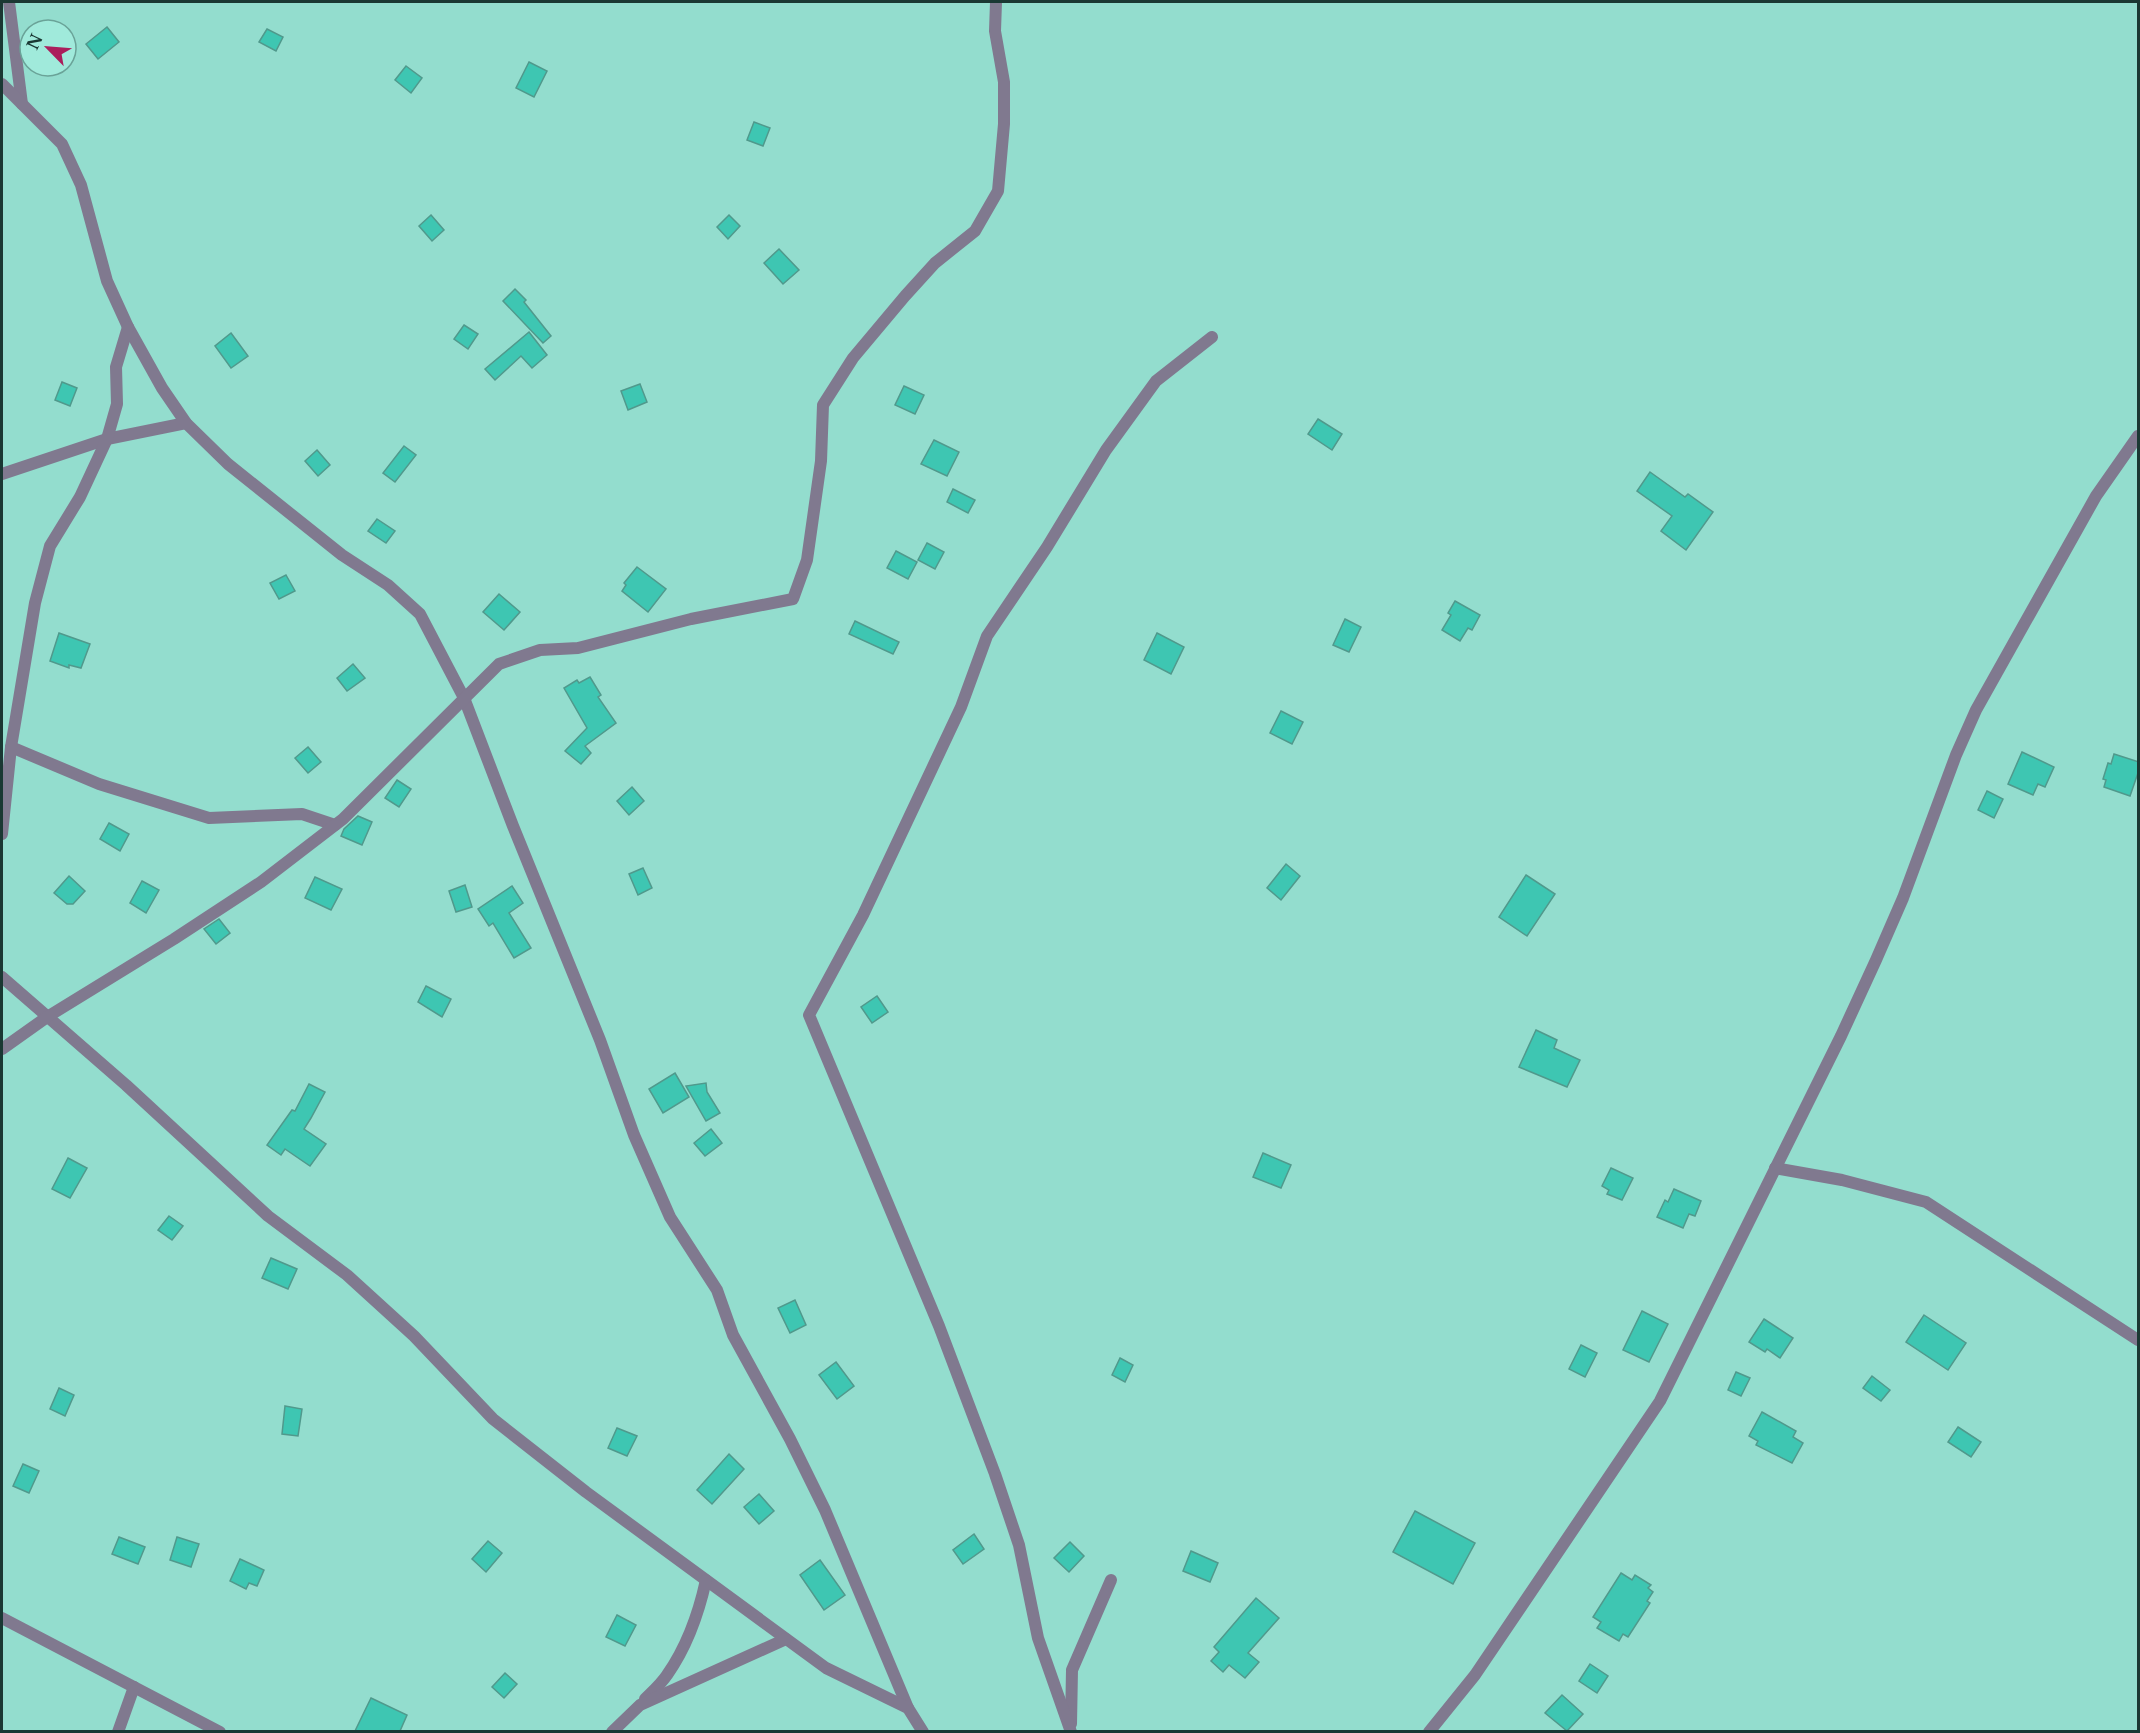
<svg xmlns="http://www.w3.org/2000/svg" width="2140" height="1733" font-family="'Libre Baskerville',serif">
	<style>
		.building { fill: #3ec6b2; stroke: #50998c; stroke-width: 1.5 }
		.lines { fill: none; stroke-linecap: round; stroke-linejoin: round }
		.street { stroke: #80798f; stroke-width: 12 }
	</style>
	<rect width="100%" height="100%" fill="#93ddce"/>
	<g class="building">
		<path d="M 107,27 L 119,42 L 98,59 L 86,44 Z"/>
		<path d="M 267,29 L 283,37 L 276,51 L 259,42 Z"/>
		<path d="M 529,62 L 547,71 L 534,97 L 516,88 Z"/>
		<path d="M 406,66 L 422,78 L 411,93 L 395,80 Z"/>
		<path d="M 754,122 L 770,128 L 763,146 L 747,140 Z"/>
		<path d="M 431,215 L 444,230 L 432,241 L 419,226 Z"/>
		<path d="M 729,215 L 740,226 L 728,239 L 717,227 Z"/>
		<path d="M 779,249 L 799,270 L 783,284 L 764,263 Z"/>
		<path d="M 515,289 L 526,300 L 524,302 L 551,336 L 543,343 L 503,301 Z"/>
		<path d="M 464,325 L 478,334 L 468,349 L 454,339 Z"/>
		<path d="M 529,332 L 547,355 L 532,368 L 521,356 L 495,380 L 485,369 Z"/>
		<path d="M 231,333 L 248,356 L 231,368 L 215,346 Z"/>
		<path d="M 62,382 L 77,388 L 70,406 L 55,400 Z"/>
		<path d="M 640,384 L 647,402 L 628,410 L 621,391 Z"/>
		<path d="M 904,386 L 924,395 L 915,414 L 895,405 Z"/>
		<path d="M 1318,419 L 1342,434 L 1332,450 L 1308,434 Z"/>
		<path d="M 934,440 L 959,452 L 947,476 L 921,464 Z"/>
		<path d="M 404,446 L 416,455 L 395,482 L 383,473 Z"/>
		<path d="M 317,450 L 330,465 L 318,476 L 305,461 Z"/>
		<path d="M 1650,472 L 1685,497 L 1688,494 L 1713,512 L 1686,550 L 1661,531 L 1672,516 L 1637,491 Z"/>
		<path d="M 953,489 L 975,500 L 968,513 L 947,502 Z"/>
		<path d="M 377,519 L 395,531 L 386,543 L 368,531 Z"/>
		<path d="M 927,543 L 944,552 L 935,569 L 918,560 Z"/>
		<path d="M 896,551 L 917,562 L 908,579 L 887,568 Z"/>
		<path d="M 637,567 L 666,589 L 648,612 L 622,591 L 626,585 L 624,583 Z"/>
		<path d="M 286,575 L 295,591 L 279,599 L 270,583 Z"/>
		<path d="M 499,594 L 520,612 L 504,630 L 483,612 Z"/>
		<path d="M 1455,601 L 1480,615 L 1472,630 L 1468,628 L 1460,641 L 1442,630 L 1451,615 L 1448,613 Z"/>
		<path d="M 1345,619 L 1361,627 L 1349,652 L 1333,645 Z"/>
		<path d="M 855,621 L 899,642 L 893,654 L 849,634 Z"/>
		<path d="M 59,633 L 90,644 L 81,668 L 69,665 L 69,668 L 50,661 Z"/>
		<path d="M 1157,633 L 1184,647 L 1171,674 L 1144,660 Z"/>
		<path d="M 353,664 L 365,678 L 347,691 L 337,678 Z"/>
		<path d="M 590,677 L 601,695 L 598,697 L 616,723 L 585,746 L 591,753 L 581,764 L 565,751 L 587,728 L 564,688 L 577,680 L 579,683 Z"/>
		<path d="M 1281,711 L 1303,722 L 1292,744 L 1270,733 Z"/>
		<path d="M 308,747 L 321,762 L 308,773 L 295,758 Z"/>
		<path d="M 2022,752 L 2054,767 L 2045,787 L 2038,784 L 2033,795 L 2008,784 Z"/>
		<path d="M 2114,754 L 2139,762 L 2139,770 L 2130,796 L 2104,787 L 2106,780 L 2103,779 L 2108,763 L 2111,764 Z"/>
		<path d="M 397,780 L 411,789 L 399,807 L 385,798 Z"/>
		<path d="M 632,787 L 644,801 L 629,815 L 617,801 Z"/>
		<path d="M 1987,791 L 2003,799 L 1994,818 L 1978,810 Z"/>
		<path d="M 358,816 L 372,822 L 362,845 L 341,836 L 344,829 Z"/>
		<path d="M 109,823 L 129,834 L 120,851 L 100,839 Z"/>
		<path d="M 1286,864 L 1300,876 L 1281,900 L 1267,888 Z"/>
		<path d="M 643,868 L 652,888 L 638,895 L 629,874 Z"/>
		<path d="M 1526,875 L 1555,894 L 1527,936 L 1499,917 Z"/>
		<path d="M 69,876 L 85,891 L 73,904 L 67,904 L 54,893 Z"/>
		<path d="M 315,877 L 342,889 L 331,910 L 305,898 Z"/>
		<path d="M 142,881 L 159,890 L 146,913 L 130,903 Z"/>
		<path d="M 465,885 L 472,907 L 456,912 L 449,891 Z"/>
		<path d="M 512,886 L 523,903 L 509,913 L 531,948 L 514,958 L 493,923 L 489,926 L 478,909 Z"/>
		<path d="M 219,919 L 230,933 L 216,944 L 204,929 Z"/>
		<path d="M 426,986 L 451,999 L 442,1017 L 418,1002 Z"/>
		<path d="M 877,996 L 888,1012 L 872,1023 L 861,1007 Z"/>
		<path d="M 1536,1030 L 1557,1040 L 1554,1048 L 1580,1060 L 1567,1087 L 1519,1067 Z"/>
		<path d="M 675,1073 L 689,1097 L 663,1113 L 649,1089 Z"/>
		<path d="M 706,1083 L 707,1092 L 720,1113 L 706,1121 L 686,1086 Z"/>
		<path d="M 309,1084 L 325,1092 L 311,1118 L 304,1129 L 326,1144 L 310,1166 L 285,1149 L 281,1155 L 267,1145 L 292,1110 L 295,1111 Z"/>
		<path d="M 711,1129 L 722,1143 L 705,1156 L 694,1143 Z"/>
		<path d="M 1263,1153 L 1291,1165 L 1281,1188 L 1253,1177 Z"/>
		<path d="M 68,1158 L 87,1168 L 70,1198 L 52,1189 Z"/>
		<path d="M 1611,1168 L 1633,1178 L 1622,1200 L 1607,1194 L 1609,1190 L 1602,1186 Z"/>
		<path d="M 1674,1189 L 1701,1201 L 1695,1216 L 1689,1214 L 1683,1228 L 1657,1217 L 1665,1200 L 1668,1202 Z"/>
		<path d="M 169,1216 L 183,1226 L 172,1240 L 158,1230 Z"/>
		<path d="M 271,1258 L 297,1269 L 288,1289 L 262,1278 Z"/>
		<path d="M 795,1300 L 806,1325 L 790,1333 L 778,1308 Z"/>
		<path d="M 1642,1311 L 1668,1324 L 1649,1362 L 1623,1350 Z"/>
		<path d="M 1924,1315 L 1966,1343 L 1948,1370 L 1906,1342 Z"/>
		<path d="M 1764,1319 L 1793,1338 L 1780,1358 L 1767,1349 L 1765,1352 L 1749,1342 Z"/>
		<path d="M 1581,1345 L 1597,1353 L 1585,1377 L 1569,1369 Z"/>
		<path d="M 1120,1358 L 1133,1365 L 1125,1382 L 1112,1375 Z"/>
		<path d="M 836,1362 L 854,1386 L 837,1399 L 819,1375 Z"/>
		<path d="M 1736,1372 L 1750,1378 L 1741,1396 L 1728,1390 Z"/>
		<path d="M 1872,1376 L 1890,1390 L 1881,1401 L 1863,1388 Z"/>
		<path d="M 59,1388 L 74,1395 L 65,1416 L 50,1409 Z"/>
		<path d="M 285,1406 L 302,1409 L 298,1436 L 282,1434 Z"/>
		<path d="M 1762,1412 L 1796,1431 L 1793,1437 L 1803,1443 L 1792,1463 L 1756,1445 L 1758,1441 L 1749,1436 Z"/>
		<path d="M 1958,1427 L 1981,1442 L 1971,1457 L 1948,1442 Z"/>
		<path d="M 617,1428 L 637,1436 L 627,1456 L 608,1448 Z"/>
		<path d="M 729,1454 L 744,1469 L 712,1504 L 697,1490 Z"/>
		<path d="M 23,1464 L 39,1471 L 29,1493 L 13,1486 Z"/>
		<path d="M 759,1494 L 774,1511 L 759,1524 L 744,1507 Z"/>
		<path d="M 1415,1511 L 1475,1543 L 1453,1584 L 1393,1552 Z"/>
		<path d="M 974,1534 L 984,1549 L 963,1564 L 953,1550 Z"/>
		<path d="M 119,1537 L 145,1547 L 138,1564 L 112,1554 Z"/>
		<path d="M 177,1537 L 199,1544 L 191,1567 L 170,1560 Z"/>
		<path d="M 488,1541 L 502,1553 L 486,1572 L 472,1559 Z"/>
		<path d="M 1070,1542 L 1084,1556 L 1069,1572 L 1054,1558 Z"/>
		<path d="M 1191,1551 L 1218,1563 L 1210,1582 L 1183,1571 Z"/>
		<path d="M 240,1559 L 264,1570 L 257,1586 L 249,1583 L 246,1589 L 230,1581 Z"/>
		<path d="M 820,1560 L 845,1595 L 824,1610 L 800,1575 Z"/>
		<path d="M 1621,1573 L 1632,1580 L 1635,1575 L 1651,1585 L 1648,1588 L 1653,1592 L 1647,1601 L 1650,1603 L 1628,1637 L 1623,1634 L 1619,1641 L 1597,1628 L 1601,1622 L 1593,1617 Z"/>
		<path d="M 1256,1598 L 1279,1618 L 1248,1653 L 1259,1662 L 1245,1678 L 1229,1665 L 1223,1672 L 1211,1661 L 1219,1652 L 1214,1647 Z"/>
		<path d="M 617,1615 L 636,1625 L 625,1646 L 606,1637 Z"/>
		<path d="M 1590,1664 L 1608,1676 L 1597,1693 L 1579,1681 Z"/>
		<path d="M 505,1673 L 517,1684 L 504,1698 L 492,1687 Z"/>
		<path d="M 1562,1695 L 1583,1714 L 1567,1731 L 1545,1713 Z"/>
		<path d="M 371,1698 L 407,1715 L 400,1731 L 355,1731 Z"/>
	</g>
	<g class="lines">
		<g class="street">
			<path d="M 9,2 L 22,104"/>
			<path d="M 2,84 L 62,144 L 81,185 L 107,281 L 128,327 L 162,388 L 186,423 L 228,464 L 342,555 L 388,585 L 420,614 L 464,698 L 513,826 L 600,1040 L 634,1135 L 670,1217 L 717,1290 L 733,1335 L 790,1439 L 825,1510 L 908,1708"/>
			<path d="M 2,474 L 107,439 L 186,423"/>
			<path d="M 11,747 L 99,784 L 209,818 L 302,814 L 335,825"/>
			<path d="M 2,834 L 11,747 L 35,603 L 50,546 L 80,497 L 107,439 L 117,404 L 116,367 L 128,327"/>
			<path d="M 2,977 L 126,1085 L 268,1216 L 347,1275 L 414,1336 L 493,1419 L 586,1492 L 826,1668 L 908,1708 L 923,1732"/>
			<path d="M 2,1049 L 47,1017 L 174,939 L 261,882 L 343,819 L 499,664 L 540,650 L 578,648 L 691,619 L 793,599 L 807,560 L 821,461 L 823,405 L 853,358 L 905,296 L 935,263 L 975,231 L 998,191 L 1004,124 L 1004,82 L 995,31 L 996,2"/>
			<path d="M 1775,1168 L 1842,1180 L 1926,1202 L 2138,1340"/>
			<path d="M 2,1618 L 220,1732"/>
			<path d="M 645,1699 C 652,1692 661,1684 667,1675 C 686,1648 699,1612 706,1580"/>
			<path d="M 1071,1724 L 1072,1670 L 1111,1580"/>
			<path d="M 118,1732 L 134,1687"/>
			<path d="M 612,1732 L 640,1705 L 786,1639"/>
			<path d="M 1071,1732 L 1038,1638 L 1019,1545 L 995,1474 L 939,1326 L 809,1015 L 863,915 L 961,707 L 987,636 L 1047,547 L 1106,450 L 1156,381 L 1212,337"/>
			<path d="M 1429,1732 L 1475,1675 L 1660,1401 L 1841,1036 L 1876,960 L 1903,898 L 1956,755 L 1976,710 L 2096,496 L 2138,436"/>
		</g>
	</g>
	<rect width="2140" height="1733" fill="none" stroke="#1a3833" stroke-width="6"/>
	<g transform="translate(48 48) rotate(295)"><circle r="28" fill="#a0eadb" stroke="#6aa398" stroke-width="1.5"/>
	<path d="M0-4.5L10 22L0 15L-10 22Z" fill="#ab1e5c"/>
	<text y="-9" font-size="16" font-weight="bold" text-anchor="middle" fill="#1a3833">N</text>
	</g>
</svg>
